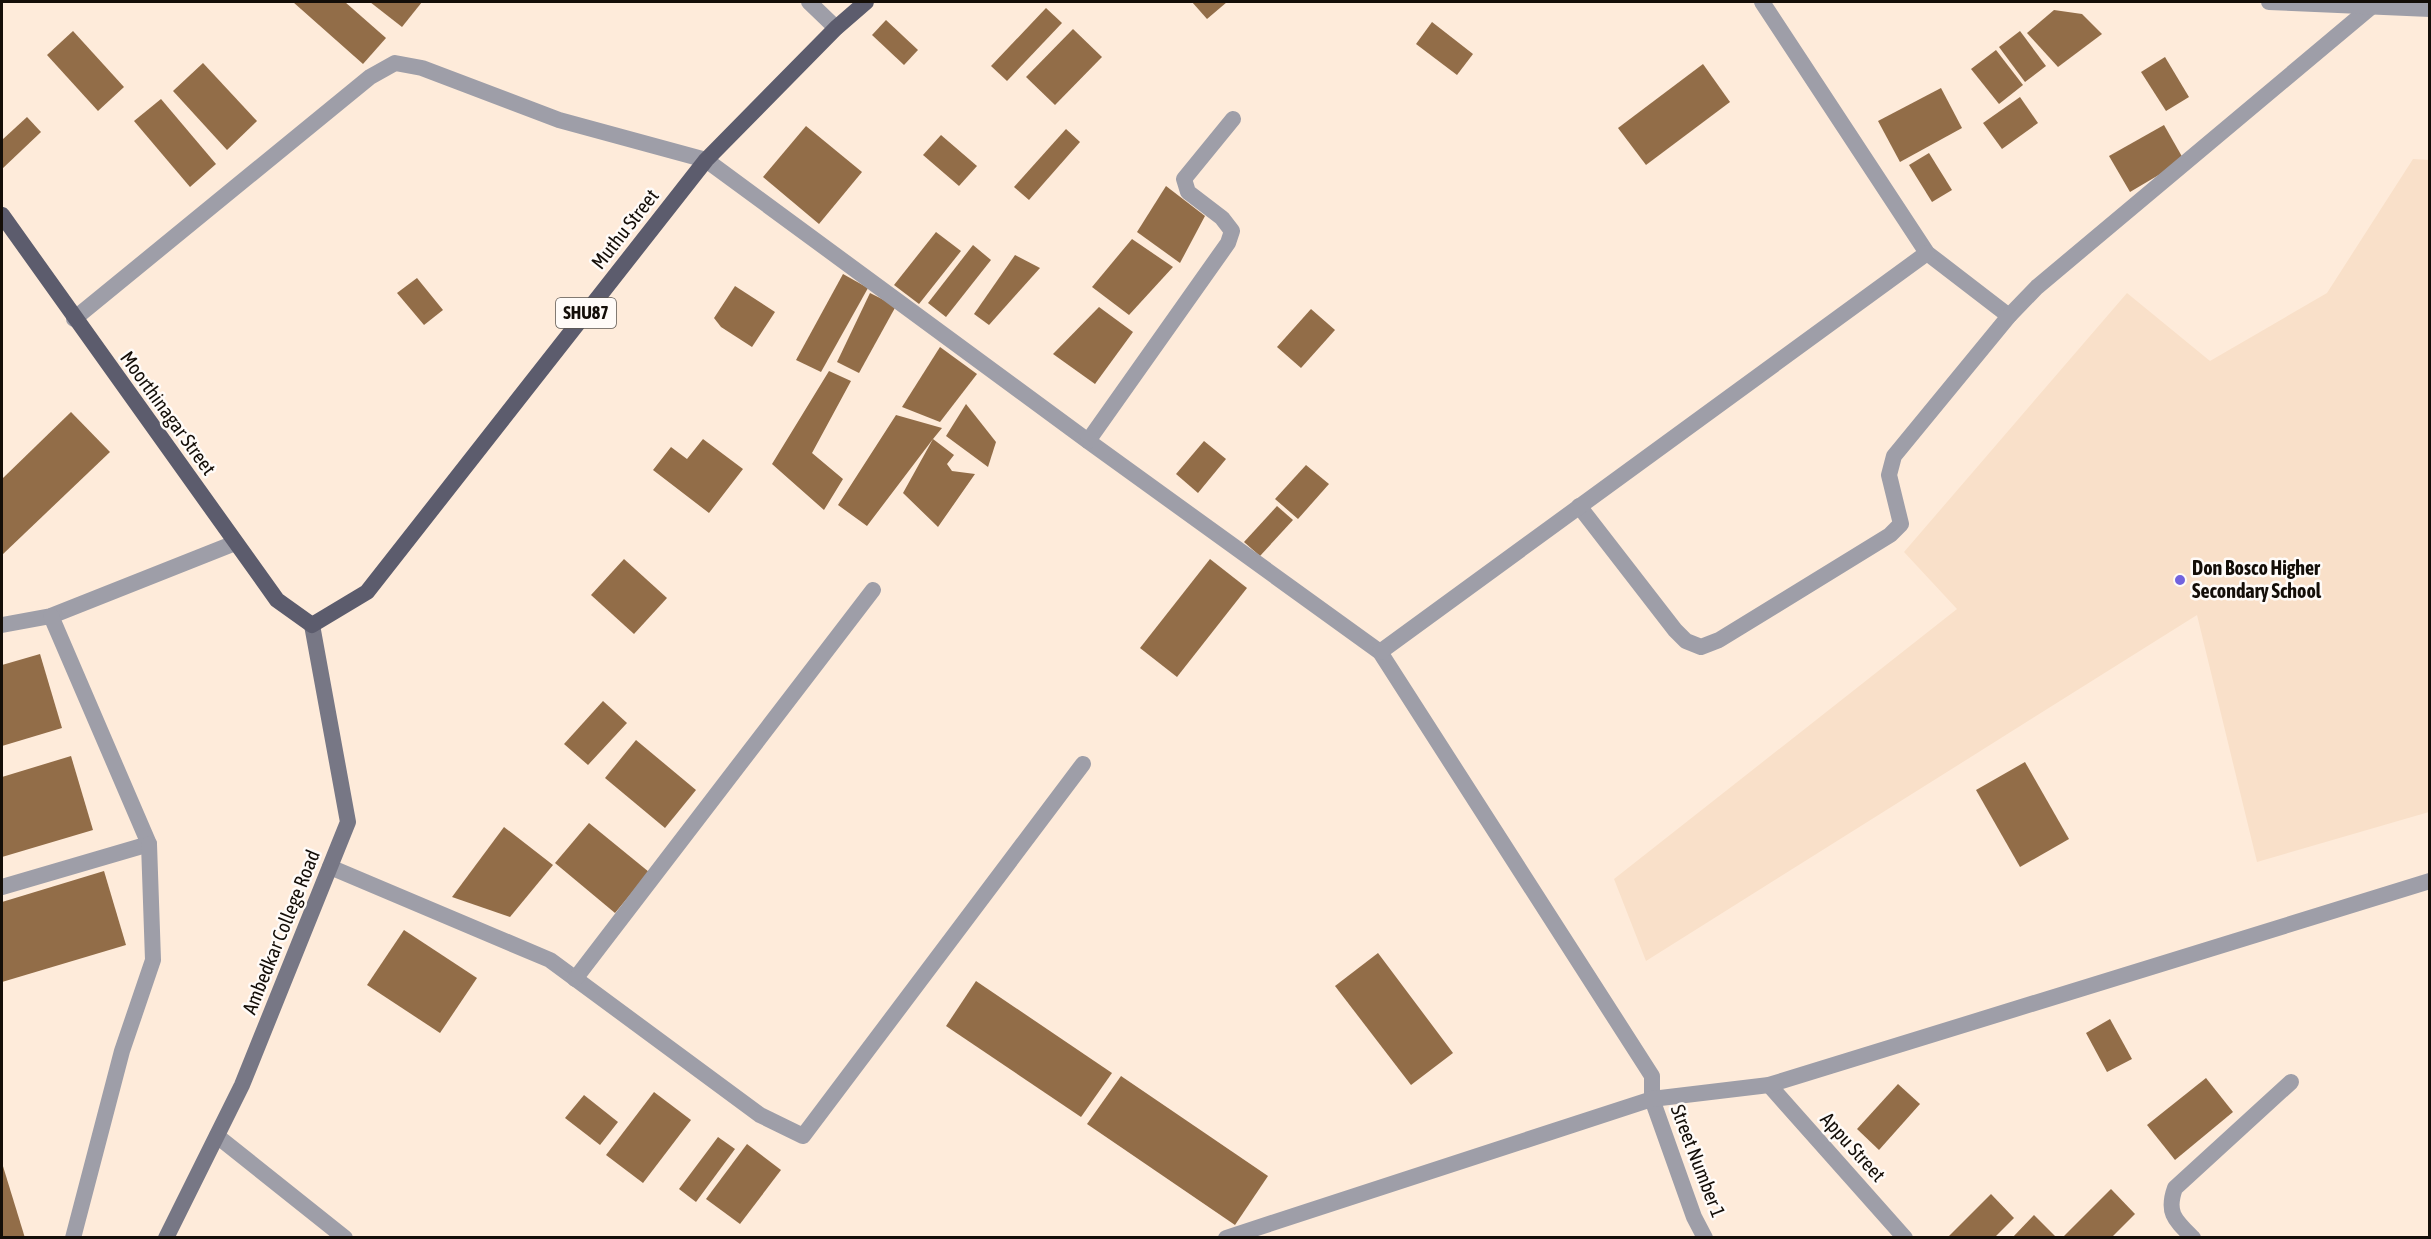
<svg xmlns="http://www.w3.org/2000/svg" width="2431" height="1239" font-family="'Asap Condensed',sans-serif">
	<style>
		.built { fill: #f9e0c9 }
		.building { fill: #926d48 }
		.lines { fill: none; stroke-linecap: round; stroke-linejoin: round }
		.minor { stroke: #9e9ea8; stroke-width: 16 }
		.tertiary { stroke: #9e9ea8; stroke-width: 16 }
		.secondary { stroke: #777785; stroke-width: 16 }
		.primary { stroke: #5c5c6d; stroke-width: 16 }
		.poi-dot { fill: #7263de; stroke: #fffbf8; stroke-width: 2 }
		.labels { text-anchor: middle; stroke-width: 5; stroke-linejoin: round; paint-order: stroke }
		.shield { fill: #fffbf8; stroke: #5a5550; stroke-width: 1.5 }
		.shield-label { font-size: 18px; font-weight: bold; fill: #140e08 }
		.street-label { font-size: 20px; fill: #140e08; stroke: #fffbf8 }
		.poi-label { font-size: 20px; font-weight: bold; fill: #140e08; stroke: #fffbf8; text-anchor: start }
	</style>
	<rect width="100%" height="100%" fill="#feebda"/>
	<path class="built" d="M 2413,159 L 2430,160 L 2429,812 L 2257,862 L 2197,615 L 1646,961 L 1614,879 L 1957,609 L 1904,552 L 2127,293 L 2210,361 L 2327,293 Z"/>
	<g class="building">
		<path d="M 293,2 L 345,2 L 386,38 L 363,64 Z"/>
		<path d="M 370,2 L 422,2 L 402,27 Z"/>
		<path d="M 1192,2 L 1227,2 L 1207,19 Z"/>
		<path d="M 1046,8 L 1062,23 L 1007,81 L 991,66 Z"/>
		<path d="M 2054,10 L 2082,14 L 2102,34 L 2058,67 L 2027,33 Z"/>
		<path d="M 886,20 L 918,50 L 904,65 L 872,35 Z"/>
		<path d="M 1432,22 L 1473,54 L 1457,75 L 1416,44 Z"/>
		<path d="M 1073,29 L 1102,57 L 1055,105 L 1026,77 Z"/>
		<path d="M 73,31 L 124,87 L 98,111 L 47,55 Z"/>
		<path d="M 2020,31 L 2046,66 L 2025,82 L 1999,47 Z"/>
		<path d="M 1996,50 L 2023,85 L 1999,104 L 1971,69 Z"/>
		<path d="M 2165,57 L 2189,97 L 2166,111 L 2141,72 Z"/>
		<path d="M 203,63 L 257,121 L 227,150 L 173,91 Z"/>
		<path d="M 1703,64 L 1730,102 L 1646,165 L 1618,128 Z"/>
		<path d="M 1941,88 L 1962,128 L 1900,162 L 1878,121 Z"/>
		<path d="M 2020,97 L 2038,123 L 2002,149 L 1983,123 Z"/>
		<path d="M 161,99 L 216,164 L 190,187 L 134,121 Z"/>
		<path d="M 27,117 L 41,132 L 2,169 L 2,140 Z"/>
		<path d="M 2164,125 L 2184,160 L 2130,192 L 2109,156 Z"/>
		<path d="M 806,126 L 862,172 L 819,224 L 763,177 Z"/>
		<path d="M 1066,129 L 1080,142 L 1029,200 L 1014,187 Z"/>
		<path d="M 941,135 L 977,166 L 959,186 L 923,155 Z"/>
		<path d="M 1929,153 L 1952,190 L 1932,202 L 1909,165 Z"/>
		<path d="M 1166,186 L 1205,216 L 1180,263 L 1137,232 Z"/>
		<path d="M 936,232 L 961,251 L 919,304 L 894,285 Z"/>
		<path d="M 1132,239 L 1173,267 L 1129,315 L 1092,287 Z"/>
		<path d="M 973,245 L 991,260 L 946,317 L 928,303 Z"/>
		<path d="M 1015,255 L 1040,268 L 989,325 L 974,314 Z"/>
		<path d="M 843,274 L 868,288 L 821,372 L 796,360 Z"/>
		<path d="M 417,278 L 443,310 L 424,325 L 397,293 Z"/>
		<path d="M 735,286 L 775,312 L 752,347 L 721,327 L 714,318 Z"/>
		<path d="M 870,293 L 896,306 L 859,373 L 837,362 Z"/>
		<path d="M 1099,307 L 1133,332 L 1095,384 L 1053,354 Z"/>
		<path d="M 1311,309 L 1335,330 L 1301,368 L 1277,347 Z"/>
		<path d="M 940,347 L 977,374 L 940,422 L 902,407 Z"/>
		<path d="M 829,371 L 851,381 L 812,453 L 843,479 L 824,510 L 772,464 Z"/>
		<path d="M 966,404 L 996,442 L 988,467 L 946,436 Z"/>
		<path d="M 71,412 L 110,452 L 2,555 L 2,479 Z"/>
		<path d="M 896,415 L 942,428 L 933,439 L 954,455 L 947,464 L 952,471 L 975,474 L 938,527 L 903,493 L 933,439 L 867,526 L 838,505 Z"/>
		<path d="M 703,439 L 743,469 L 709,513 L 653,470 L 671,447 L 687,459 Z"/>
		<path d="M 1204,441 L 1226,459 L 1198,493 L 1176,474 Z"/>
		<path d="M 1306,465 L 1329,484 L 1298,519 L 1275,499 Z"/>
		<path d="M 1277,506 L 1293,520 L 1260,556 L 1244,542 Z"/>
		<path d="M 624,559 L 667,598 L 634,634 L 591,595 Z"/>
		<path d="M 1210,559 L 1247,588 L 1177,677 L 1140,648 Z"/>
		<path d="M 40,654 L 62,728 L 2,746 L 2,665 Z"/>
		<path d="M 603,701 L 627,723 L 588,765 L 564,744 Z"/>
		<path d="M 636,740 L 696,790 L 665,828 L 605,778 Z"/>
		<path d="M 71,756 L 93,830 L 2,857 L 2,777 Z"/>
		<path d="M 2025,762 L 2069,839 L 2020,867 L 1976,790 Z"/>
		<path d="M 589,823 L 649,872 L 615,913 L 555,863 Z"/>
		<path d="M 504,827 L 553,865 L 510,917 L 452,897 Z"/>
		<path d="M 104,871 L 126,945 L 2,982 L 2,902 Z"/>
		<path d="M 404,930 L 477,978 L 440,1033 L 367,985 Z"/>
		<path d="M 1378,953 L 1453,1053 L 1411,1085 L 1335,986 Z"/>
		<path d="M 976,981 L 1112,1073 L 1081,1117 L 946,1026 Z"/>
		<path d="M 2110,1019 L 2132,1059 L 2107,1072 L 2086,1033 Z"/>
		<path d="M 1121,1076 L 1268,1176 L 1235,1225 L 1087,1124 Z"/>
		<path d="M 2206,1078 L 2233,1112 L 2175,1160 L 2147,1125 Z"/>
		<path d="M 1898,1084 L 1920,1104 L 1879,1150 L 1857,1129 Z"/>
		<path d="M 654,1092 L 691,1120 L 643,1183 L 606,1155 Z"/>
		<path d="M 584,1095 L 618,1122 L 600,1145 L 565,1118 Z"/>
		<path d="M 718,1137 L 735,1149 L 696,1202 L 679,1189 Z"/>
		<path d="M 747,1144 L 781,1170 L 740,1224 L 706,1199 Z"/>
		<path d="M 2,1163 L 25,1238 L 2,1238 Z"/>
		<path d="M 2111,1189 L 2135,1214 L 2111,1238 L 2062,1238 Z"/>
		<path d="M 1991,1194 L 2014,1218 L 1994,1238 L 1947,1238 Z"/>
		<path d="M 2034,1215 L 2057,1238 L 2012,1238 Z"/>
	</g>
	<g class="lines">
		<g class="minor">
			<path d="M 809,2 L 836,28"/>
			<path d="M 1762,2 L 1927,253 L 2009,316"/>
			<path d="M 74,319 L 370,77 L 395,63 L 422,68 L 559,120 L 706,160 L 1088,441 L 1380,652 L 1652,1076 L 1652,1099 L 1694,1217 L 1705,1238"/>
			<path d="M 1088,441 L 1228,243 L 1232,231 L 1222,218 L 1188,192 L 1184,179 L 1233,119"/>
			<path d="M 1579,506 L 1675,630 L 1686,641 L 1701,647 L 1719,640 L 1890,535 L 1901,524 L 1889,475 L 1894,456 L 2009,316 L 2037,287 L 2371,7"/>
			<path d="M 2,625 L 51,616 L 235,543"/>
			<path d="M 1380,652 L 1927,253"/>
			<path d="M 330,867 L 550,960 L 760,1115 L 803,1136 L 1083,764"/>
			<path d="M 2,887 L 149,844 L 51,616"/>
			<path d="M 575,979 L 873,590"/>
			<path d="M 1769,1085 L 1905,1238"/>
			<path d="M 217,1136 L 345,1238"/>
			<path d="M 73,1238 L 122,1051 L 153,960 L 149,844"/>
			<path d="M 1226,1238 L 1652,1099 L 1769,1085 L 2430,881"/>
			<path d="M 2193,1238 C 2175,1220 2166,1213 2175,1188 L 2291,1082"/>
		</g>
		<path class="tertiary" d="M 2269,2 L 2430,9"/>
		<path class="secondary" d="M 166,1238 L 242,1085 L 348,822 L 312,625"/>
		<path class="primary" d="M 2,215 L 277,600 L 312,625 L 367,592 L 706,160 L 836,28 L 866,2"/>
	</g>
	<circle class="poi-dot" cx="2180" cy="580" r="6"/>
	<g class="labels">
		<rect class="shield" x="556" y="298" width="60" height="30" rx="4.5"/>
		<g class="shield-label">
			<text x="586" y="319">SHU87</text>
		</g>
		<g class="street-label">
			<text transform="translate(625 229) rotate(-52)" y="7">Muthu Street</text>
			<text transform="translate(168 413) rotate(54)" y="7">Moorthinagar Street</text>
			<text transform="translate(281 932) rotate(-68)" y="7">Ambedkar College Road</text>
			<text transform="translate(1853 1147) rotate(48)" y="7">Appu Street</text>
			<text transform="translate(1698 1161) rotate(69)" y="7">Street Number 1</text>
		</g>
		<g class="poi-label">
			<text x="2192" y="575">Don Bosco Higher<tspan x="2192" dy="23">Secondary School</tspan></text>
		</g>
	</g>
	<rect width="2431" height="1239" fill="none" stroke="#140e08" stroke-width="6"/>
</svg>
